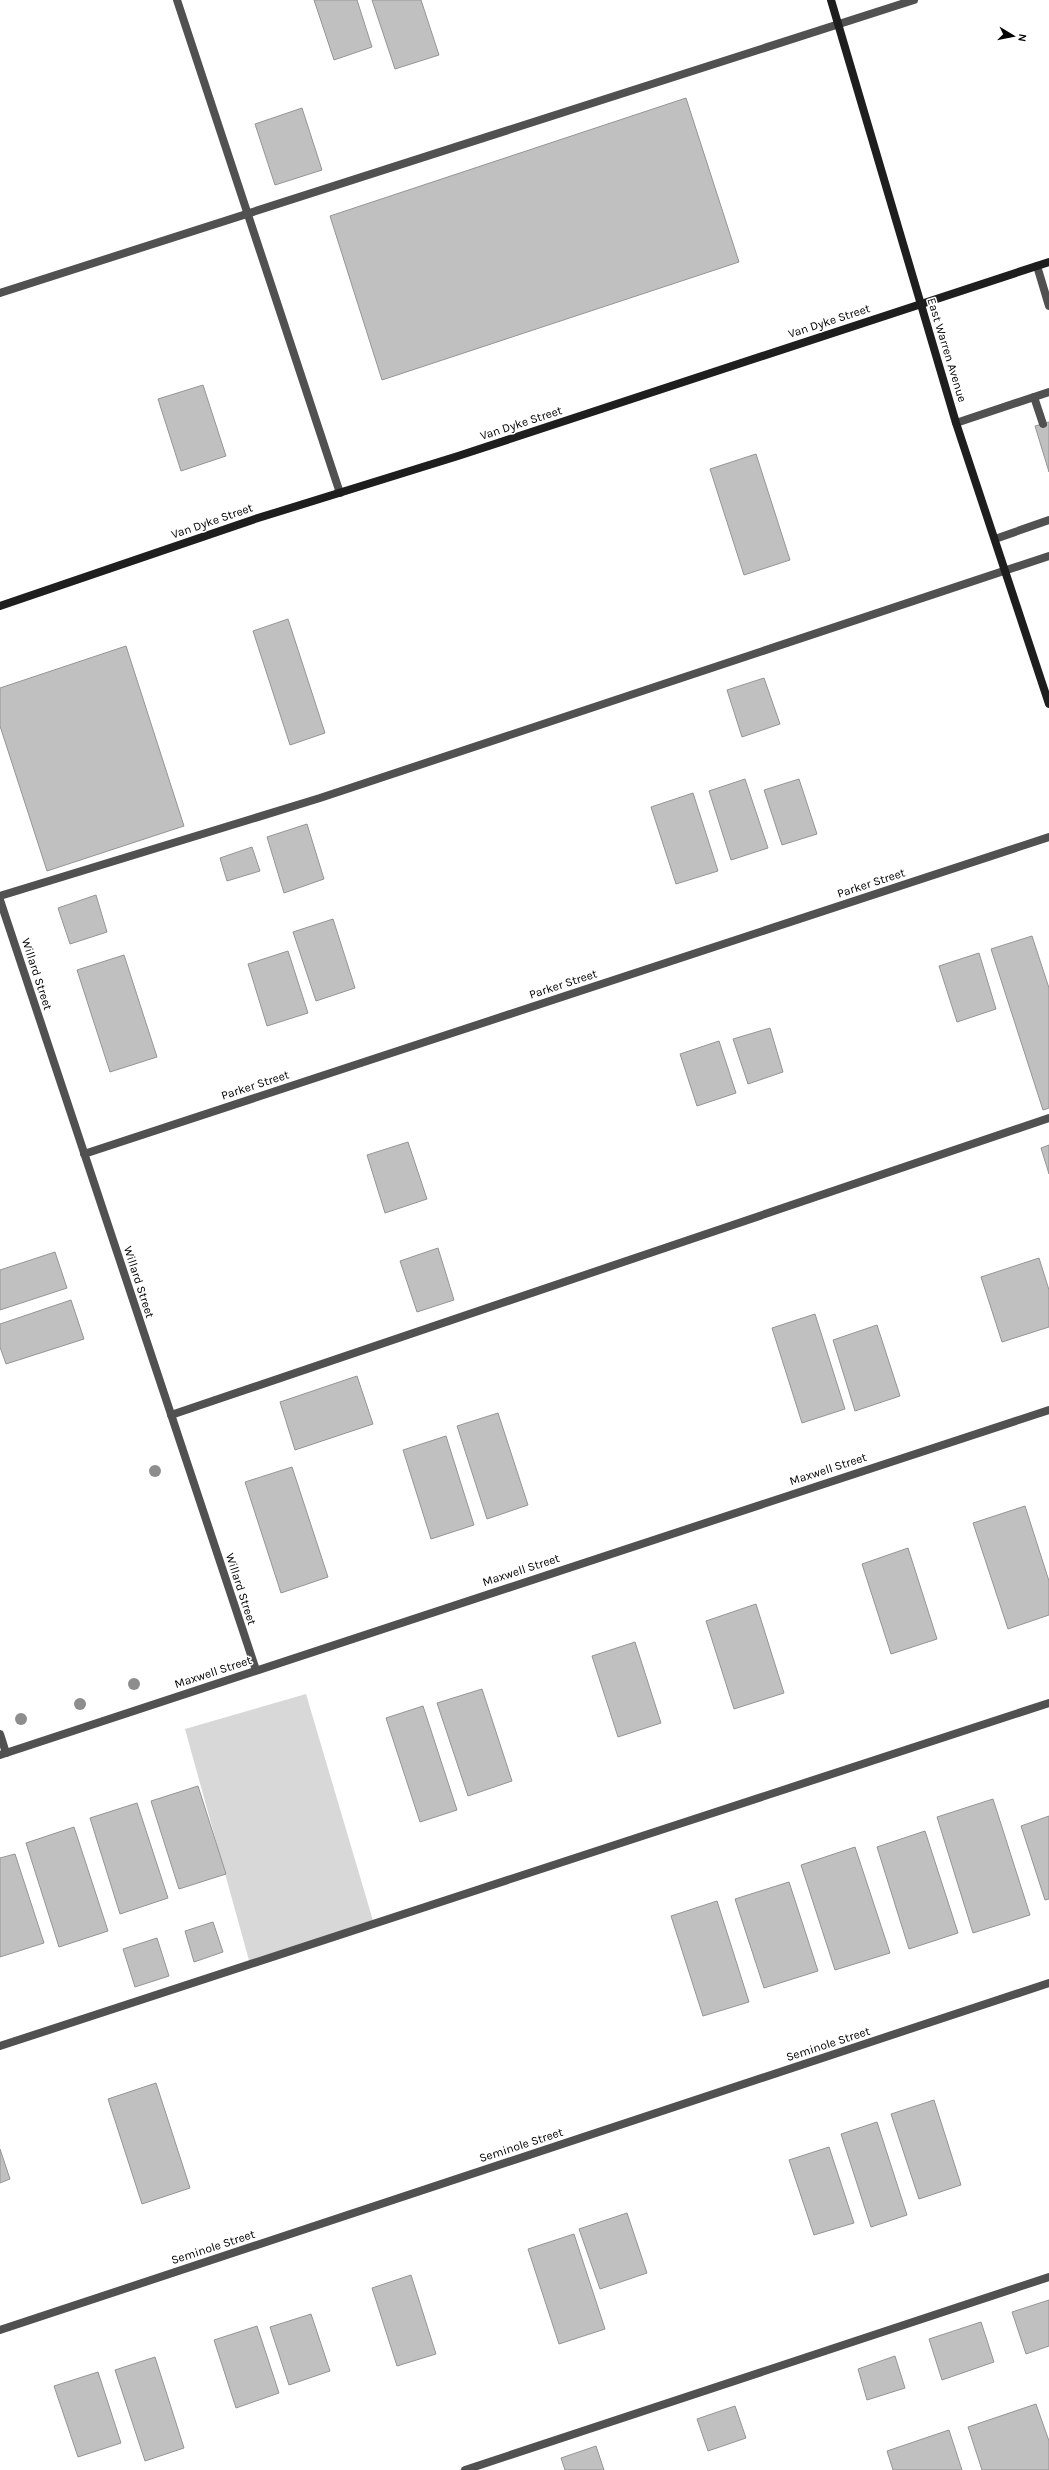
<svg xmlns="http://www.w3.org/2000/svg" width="1049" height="2470" font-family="Karla,sans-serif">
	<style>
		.green { fill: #d8d8d8 }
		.building { fill: #c0c0c0; stroke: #959595 }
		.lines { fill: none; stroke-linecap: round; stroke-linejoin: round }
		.service { stroke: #515151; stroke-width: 8 }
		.minor { stroke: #515151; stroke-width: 8 }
		.secondary { stroke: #1e1e1e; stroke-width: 8 }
		.tree { fill: #8d8d8d }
		.labels { text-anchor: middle; stroke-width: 3; stroke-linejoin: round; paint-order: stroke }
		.street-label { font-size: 12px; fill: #000; stroke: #fff }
	</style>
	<rect width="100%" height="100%" fill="#fff"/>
	<path class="green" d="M 306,1694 L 374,1924 L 250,1964 L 185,1729 Z"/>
	<g class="building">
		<path d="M 314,0 L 357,0 L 372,47 L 334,60 Z"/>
		<path d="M 372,0 L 421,0 L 439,55 L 395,69 Z"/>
		<path d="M 686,98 L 739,262 L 382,380 L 330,216 Z"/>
		<path d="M 302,108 L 322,170 L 275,185 L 255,124 Z"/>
		<path d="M 203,385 L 226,456 L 181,471 L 158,399 Z"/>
		<path d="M 1049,422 L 1049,472 L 1035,426 Z"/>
		<path d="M 756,454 L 790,560 L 744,575 L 710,469 Z"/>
		<path d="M 288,619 L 325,733 L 290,745 L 253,631 Z"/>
		<path d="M 126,646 L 184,826 L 47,871 L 0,726 L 0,688 Z"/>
		<path d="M 764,678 L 780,724 L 742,737 L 727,690 Z"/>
		<path d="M 745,779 L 768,848 L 731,860 L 709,791 Z"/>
		<path d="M 799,779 L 817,834 L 782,845 L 764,790 Z"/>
		<path d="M 693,793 L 718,871 L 676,884 L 651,807 Z"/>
		<path d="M 307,824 L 324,879 L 284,893 L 267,837 Z"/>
		<path d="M 252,847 L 260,871 L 227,881 L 220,858 Z"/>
		<path d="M 96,895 L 107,932 L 70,944 L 58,908 Z"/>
		<path d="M 333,919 L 355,988 L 316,1001 L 293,932 Z"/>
		<path d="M 1032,936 L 1049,988 L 1049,1108 L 1043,1110 L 991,949 Z"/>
		<path d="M 288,951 L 308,1013 L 267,1026 L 248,964 Z"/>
		<path d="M 979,953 L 996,1009 L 957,1022 L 939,966 Z"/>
		<path d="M 124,955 L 157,1057 L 110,1072 L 77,970 Z"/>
		<path d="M 770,1028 L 783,1072 L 748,1084 L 733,1039 Z"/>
		<path d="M 719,1041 L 736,1093 L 697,1106 L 680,1054 Z"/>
		<path d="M 408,1142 L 427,1199 L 385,1213 L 367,1155 Z"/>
		<path d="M 1049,1145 L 1049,1174 L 1041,1148 Z"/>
		<path d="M 438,1248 L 454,1300 L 417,1312 L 400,1261 Z"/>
		<path d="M 55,1252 L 67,1288 L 0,1310 L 0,1270 Z"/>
		<path d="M 1039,1258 L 1049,1290 L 1049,1327 L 1002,1342 L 981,1277 Z"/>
		<path d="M 71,1300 L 84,1339 L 6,1364 L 0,1347 L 0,1324 Z"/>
		<path d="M 815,1314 L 845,1409 L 802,1423 L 772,1328 Z"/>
		<path d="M 877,1325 L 900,1396 L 855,1411 L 833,1340 Z"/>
		<path d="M 357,1376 L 373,1424 L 295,1450 L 280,1402 Z"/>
		<path d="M 498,1413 L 528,1505 L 487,1519 L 457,1426 Z"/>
		<path d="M 446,1436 L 474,1525 L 431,1539 L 403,1450 Z"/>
		<path d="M 292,1467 L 328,1577 L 281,1593 L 245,1482 Z"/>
		<path d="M 1025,1506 L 1049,1581 L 1049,1615 L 1008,1629 L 973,1523 Z"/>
		<path d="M 908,1548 L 937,1639 L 891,1654 L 862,1564 Z"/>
		<path d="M 756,1604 L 784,1693 L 734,1709 L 706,1621 Z"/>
		<path d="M 635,1642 L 661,1723 L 618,1737 L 592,1656 Z"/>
		<path d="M 482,1689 L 512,1781 L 468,1796 L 437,1703 Z"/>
		<path d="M 423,1706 L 457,1810 L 420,1822 L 386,1718 Z"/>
		<path d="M 198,1786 L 226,1874 L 179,1889 L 151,1801 Z"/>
		<path d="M 993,1799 L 1030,1915 L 973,1933 L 937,1817 Z"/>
		<path d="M 137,1803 L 168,1898 L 120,1914 L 90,1818 Z"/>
		<path d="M 1049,1816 L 1049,1899 L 1045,1900 L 1021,1826 Z"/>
		<path d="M 74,1827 L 108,1931 L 59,1947 L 26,1843 Z"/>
		<path d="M 925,1831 L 958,1933 L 909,1949 L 877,1847 Z"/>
		<path d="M 855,1847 L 890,1953 L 835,1970 L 801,1865 Z"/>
		<path d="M 15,1854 L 44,1943 L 0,1957 L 0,1858 Z"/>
		<path d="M 789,1882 L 818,1971 L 764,1988 L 735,1899 Z"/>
		<path d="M 717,1901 L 749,2002 L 703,2016 L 671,1916 Z"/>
		<path d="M 213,1922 L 223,1952 L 194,1962 L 185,1931 Z"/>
		<path d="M 157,1938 L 169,1976 L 135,1987 L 123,1949 Z"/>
		<path d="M 156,2083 L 190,2188 L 142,2204 L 108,2099 Z"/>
		<path d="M 934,2100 L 961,2185 L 919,2199 L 891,2114 Z"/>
		<path d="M 877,2122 L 907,2215 L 871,2227 L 841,2134 Z"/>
		<path d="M 829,2147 L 854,2223 L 814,2235 L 789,2160 Z"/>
		<path d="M 0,2149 L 10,2179 L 0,2183 Z"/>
		<path d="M 627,2213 L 647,2273 L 600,2289 L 579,2229 Z"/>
		<path d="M 574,2234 L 605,2329 L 559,2344 L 528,2249 Z"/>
		<path d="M 411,2275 L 436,2354 L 397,2366 L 372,2288 Z"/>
		<path d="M 1049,2300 L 1049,2346 L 1026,2354 L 1012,2312 Z"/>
		<path d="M 311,2314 L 330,2371 L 289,2385 L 270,2327 Z"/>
		<path d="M 981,2322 L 994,2362 L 942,2380 L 929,2339 Z"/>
		<path d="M 257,2326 L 279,2393 L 236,2408 L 214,2340 Z"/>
		<path d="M 895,2356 L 905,2388 L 867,2400 L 858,2369 Z"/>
		<path d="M 155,2357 L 184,2448 L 145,2461 L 115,2370 Z"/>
		<path d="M 98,2372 L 121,2443 L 78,2457 L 54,2386 Z"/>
		<path d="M 1036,2404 L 1049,2441 L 1049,2470 L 982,2470 L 968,2427 Z"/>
		<path d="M 735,2406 L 746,2438 L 708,2451 L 697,2419 Z"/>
		<path d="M 949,2430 L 962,2470 L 893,2470 L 887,2451 Z"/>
		<path d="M 596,2446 L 604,2470 L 565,2470 L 561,2458 Z"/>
	</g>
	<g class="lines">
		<g class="service">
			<path d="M 177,0 L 340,493"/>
			<path d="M 1037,266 L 1049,306"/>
			<path d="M 0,293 L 914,0"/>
			<path d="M 1034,397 L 1043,424"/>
			<path d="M 956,423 L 1049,392"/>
			<path d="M 995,539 L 1049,520"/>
			<path d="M 0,896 L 320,798 L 1049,556"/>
			<path d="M 171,1415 L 1049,1118"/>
			<path d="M 0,1734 L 6,1753"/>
			<path d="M 0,2046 L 1049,1703"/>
			<path d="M 465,2470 L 1049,2277"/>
		</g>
		<g class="minor">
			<path d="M 0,900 L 256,1670"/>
			<path d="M 84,1154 L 1049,837"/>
			<path d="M 0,1755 L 1049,1410"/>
			<path d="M 0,2330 L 1049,1983"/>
		</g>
		<g class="secondary">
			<path d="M 831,0 L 956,423 L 1049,704"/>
			<path d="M 0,606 L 255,519 L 458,456 L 1049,262"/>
		</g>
	</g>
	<g class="tree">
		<circle cx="155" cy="1471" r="6"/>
		<circle cx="134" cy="1684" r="6"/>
		<circle cx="80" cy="1704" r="6"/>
		<circle cx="21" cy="1719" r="6"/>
	</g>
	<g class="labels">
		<g class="street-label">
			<text transform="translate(829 321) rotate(-18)" y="4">Van Dyke Street</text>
			<text transform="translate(947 350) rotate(73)" y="4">East Warren Avenue</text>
			<text transform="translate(521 423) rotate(-18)" y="4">Van Dyke Street</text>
			<text transform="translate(212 521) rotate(-19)" y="4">Van Dyke Street</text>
			<text transform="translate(871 883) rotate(-18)" y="4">Parker Street</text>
			<text transform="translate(37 974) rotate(72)" y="4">Willard Street</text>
			<text transform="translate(563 984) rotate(-18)" y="4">Parker Street</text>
			<text transform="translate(255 1085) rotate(-18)" y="4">Parker Street</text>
			<text transform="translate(139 1282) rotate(72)" y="4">Willard Street</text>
			<text transform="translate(828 1469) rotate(-18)" y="4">Maxwell Street</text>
			<text transform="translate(521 1570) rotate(-18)" y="4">Maxwell Street</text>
			<text transform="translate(241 1589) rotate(72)" y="4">Willard Street</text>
			<text transform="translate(213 1672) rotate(-18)" y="4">Maxwell Street</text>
			<text transform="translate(828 2044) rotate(-18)" y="4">Seminole Street</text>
			<text transform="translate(521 2145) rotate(-18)" y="4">Seminole Street</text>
			<text transform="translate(213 2247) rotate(-18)" y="4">Seminole Street</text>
		</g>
	</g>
	<g transform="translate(1013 36) rotate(100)" stroke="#ffffff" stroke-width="3" paint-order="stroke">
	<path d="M0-3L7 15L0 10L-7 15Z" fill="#000000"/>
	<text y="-6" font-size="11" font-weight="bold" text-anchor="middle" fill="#000000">N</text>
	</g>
</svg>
